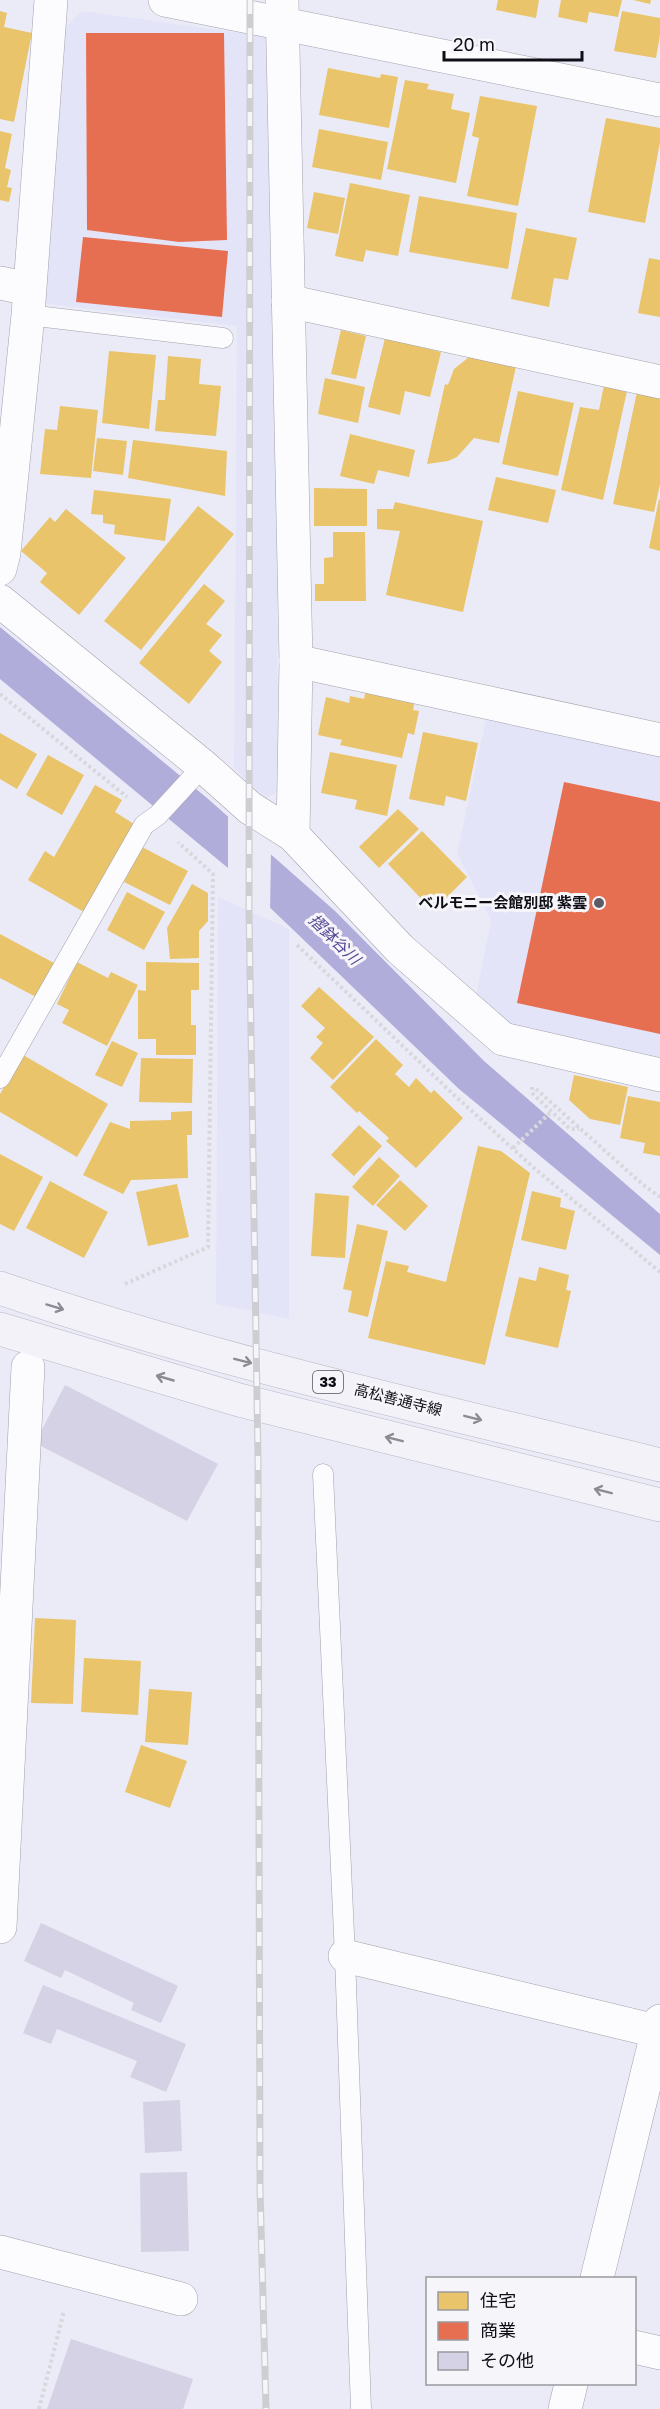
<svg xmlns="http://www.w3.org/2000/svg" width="660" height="2409" font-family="'Golos Text','Noto Sans JP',sans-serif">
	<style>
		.built { fill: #e4e4f9 }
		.water { fill: #b1addb }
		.pier { fill: #ebebf7 }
		.homes { fill: #e9c46a }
		.shops { fill: #e76f51 }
		.building { fill: #d4d2e4 }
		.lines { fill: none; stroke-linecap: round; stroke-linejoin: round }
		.lane-casing { stroke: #a1a1ab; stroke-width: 21 }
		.street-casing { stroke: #a1a1ab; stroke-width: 34 }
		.secondary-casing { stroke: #a1a1ab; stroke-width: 34 }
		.primary-casing { stroke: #b7b7c5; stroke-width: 34 }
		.path { stroke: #d7d7dc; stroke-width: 4; stroke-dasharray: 3 3; stroke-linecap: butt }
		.lane { stroke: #fcfcfe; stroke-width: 20 }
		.street { stroke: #fcfcfe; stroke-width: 33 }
		.secondary { stroke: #fcfcfe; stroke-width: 33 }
		.primary { stroke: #f3f2f9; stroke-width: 33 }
		.rail-casing { stroke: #ceced2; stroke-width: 7 }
		.rail { stroke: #f5f5fa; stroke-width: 4.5; stroke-dasharray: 14; stroke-linecap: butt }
		.oneway { stroke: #8c8b93 }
		.poi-dot { fill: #5c5b65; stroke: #f5f5fa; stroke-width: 2 }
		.labels { text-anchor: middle; stroke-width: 6; stroke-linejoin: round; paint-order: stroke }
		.shield { fill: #f5f5fa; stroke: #54535b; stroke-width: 1.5 }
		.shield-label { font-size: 14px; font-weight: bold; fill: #0f0e17 }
		.poi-label { font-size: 15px; font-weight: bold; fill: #0f0e17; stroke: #f5f5fa; text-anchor: end }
		.street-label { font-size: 15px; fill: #0f0e17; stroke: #f5f5fa }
		.water-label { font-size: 16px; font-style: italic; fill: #534792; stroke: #f5f5fa }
	</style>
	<rect width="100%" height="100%" fill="#ebebf7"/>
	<g class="built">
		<path d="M 82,11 L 275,38 L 278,791 L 265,799 L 234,768 L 237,326 L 39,303 L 66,26 Z"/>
		<path d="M 487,715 L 660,752 L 660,1060 L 505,1026 L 475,1001 L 491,920 L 457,853 Z"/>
		<path d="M 218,897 L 289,929 L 289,1319 L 216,1304 Z"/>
	</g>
	<path class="water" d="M 0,627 L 207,798 L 335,911 L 484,1061 L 660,1214 L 660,1255 L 459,1089 L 234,873 L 0,679 Z"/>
	<path class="pier" d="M 228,812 L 271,850 L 270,913 L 228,873 Z"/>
	<g class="homes">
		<path d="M 498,0 L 539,0 L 536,18 L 496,10 Z"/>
		<path d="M 561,0 L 622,0 L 618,17 L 589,12 L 587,23 L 558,17 Z"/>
		<path d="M 633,0 L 651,0 L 650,4 Z"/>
		<path d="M 0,11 L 7,13 L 4,27 L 32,33 L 14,122 L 0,119 Z"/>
		<path d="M 622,11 L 660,18 L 660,35 L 656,58 L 614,51 Z"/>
		<path d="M 328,68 L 380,78 L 381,74 L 398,77 L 389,128 L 319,115 Z"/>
		<path d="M 405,80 L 429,84 L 427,89 L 454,94 L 451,109 L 470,113 L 456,183 L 387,169 Z"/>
		<path d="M 480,96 L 537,106 L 518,206 L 467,196 L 479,138 L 472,136 Z"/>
		<path d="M 606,118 L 660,128 L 660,142 L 645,223 L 588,212 Z"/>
		<path d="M 319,129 L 388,142 L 381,180 L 312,167 Z"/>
		<path d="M 0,131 L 12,134 L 5,168 L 11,170 L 7,187 L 12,188 L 9,202 L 0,200 Z"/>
		<path d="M 350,183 L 410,195 L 398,256 L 366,250 L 363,262 L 335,256 Z"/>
		<path d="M 314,192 L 345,198 L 338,234 L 307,228 Z"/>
		<path d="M 419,196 L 517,213 L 508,269 L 409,252 Z"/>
		<path d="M 526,228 L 577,238 L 568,280 L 554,278 L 549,307 L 511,299 Z"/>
		<path d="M 649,258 L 660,260 L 660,317 L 638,313 Z"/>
		<path d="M 341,330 L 366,336 L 356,379 L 331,374 Z"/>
		<path d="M 385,338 L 441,352 L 430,397 L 405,391 L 400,415 L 368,407 Z"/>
		<path d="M 109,351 L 156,355 L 149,429 L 102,423 Z"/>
		<path d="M 168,356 L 201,359 L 199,384 L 221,386 L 216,436 L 155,431 L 158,400 L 165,400 Z"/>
		<path d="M 469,357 L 517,362 L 499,443 L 474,438 L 457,457 L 448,461 L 427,464 L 445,384 L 448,385 L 454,369 Z"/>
		<path d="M 325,378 L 365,387 L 358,423 L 318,414 Z"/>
		<path d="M 604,385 L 627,391 L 603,500 L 561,490 L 580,407 L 599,410 Z"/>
		<path d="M 518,391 L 574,403 L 558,476 L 502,464 Z"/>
		<path d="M 637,392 L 660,397 L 660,484 L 654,512 L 613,504 Z"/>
		<path d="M 60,406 L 98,410 L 91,478 L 40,474 L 45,429 L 57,430 Z"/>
		<path d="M 350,434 L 415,450 L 409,477 L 378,470 L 374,484 L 340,476 Z"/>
		<path d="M 97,438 L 127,441 L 123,475 L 93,471 Z"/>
		<path d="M 133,440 L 227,451 L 225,496 L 128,478 Z"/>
		<path d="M 496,477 L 556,490 L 548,523 L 488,510 Z"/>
		<path d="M 314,488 L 367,489 L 367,526 L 314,526 Z"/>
		<path d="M 94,490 L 171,499 L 165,541 L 114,534 L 115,525 L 103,523 L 103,515 L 91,514 Z"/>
		<path d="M 659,499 L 660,500 L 660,551 L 649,548 Z"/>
		<path d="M 395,502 L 483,521 L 463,612 L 386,595 L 400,531 L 377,529 L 377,509 L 393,509 Z"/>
		<path d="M 198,506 L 234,534 L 141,650 L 104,621 Z"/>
		<path d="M 66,509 L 126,558 L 79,615 L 40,582 L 47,573 L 21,551 L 50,517 L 55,522 Z"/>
		<path d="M 333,532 L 365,532 L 366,601 L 315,601 L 315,584 L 324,584 L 324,558 L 333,557 Z"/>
		<path d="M 204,584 L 225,601 L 206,624 L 222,635 L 209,651 L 222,662 L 189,704 L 139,663 Z"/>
		<path d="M 366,689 L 415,700 L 413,710 L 419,711 L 414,735 L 408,733 L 402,758 L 340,745 L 342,740 L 318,735 L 326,697 L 349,703 L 350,696 L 364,699 Z"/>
		<path d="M 423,732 L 478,743 L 466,801 L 446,796 L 444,806 L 409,799 Z"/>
		<path d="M 0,733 L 37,754 L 17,789 L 0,779 Z"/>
		<path d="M 330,752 L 397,765 L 387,816 L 355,809 L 357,800 L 321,793 Z"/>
		<path d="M 48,755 L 84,775 L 62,815 L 26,795 Z"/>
		<path d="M 95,785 L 122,800 L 115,812 L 134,824 L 84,912 L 28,880 L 45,851 L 54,857 Z"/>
		<path d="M 398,809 L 419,829 L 379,868 L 359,847 Z"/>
		<path d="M 422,831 L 467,877 L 433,911 L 388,864 Z"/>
		<path d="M 142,847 L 188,871 L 170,905 L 124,882 Z"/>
		<path d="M 192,884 L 208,893 L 208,921 L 199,931 L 199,958 L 170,959 L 167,928 Z"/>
		<path d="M 127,892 L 165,912 L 144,950 L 107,930 Z"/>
		<path d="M 0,934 L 54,963 L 36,997 L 0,978 Z"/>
		<path d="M 77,962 L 108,978 L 111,972 L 138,985 L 107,1046 L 62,1023 L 69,1010 L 57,1004 Z"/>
		<path d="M 146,962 L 199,963 L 199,990 L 191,990 L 191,1025 L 196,1025 L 196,1055 L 156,1055 L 156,1039 L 138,1039 L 138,990 L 146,991 Z"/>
		<path d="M 319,987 L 374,1037 L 333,1080 L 310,1058 L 323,1043 L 316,1037 L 325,1028 L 301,1006 Z"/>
		<path d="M 376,1039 L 403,1065 L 395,1074 L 409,1087 L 416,1078 L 431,1093 L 434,1090 L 463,1118 L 416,1168 L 386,1141 L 389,1138 L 359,1111 L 357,1113 L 330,1087 Z"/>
		<path d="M 112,1041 L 138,1053 L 122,1087 L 95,1075 Z"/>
		<path d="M 23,1055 L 108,1104 L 77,1157 L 0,1112 L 0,1094 Z"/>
		<path d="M 141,1058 L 193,1059 L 192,1103 L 139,1102 Z"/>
		<path d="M 574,1075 L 628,1087 L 620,1125 L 590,1119 L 569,1100 Z"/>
		<path d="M 628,1096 L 660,1102 L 660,1156 L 643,1153 L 645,1143 L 620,1138 Z"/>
		<path d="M 192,1111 L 192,1135 L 187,1135 L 188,1178 L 131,1180 L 123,1194 L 83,1175 L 110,1122 L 130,1129 L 130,1121 L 171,1120 L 171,1112 Z"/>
		<path d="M 359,1125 L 382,1146 L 354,1176 L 331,1155 Z"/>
		<path d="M 478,1146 L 501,1151 L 530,1173 L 485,1365 L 368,1338 L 386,1261 L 409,1266 L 407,1272 L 446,1282 Z"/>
		<path d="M 0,1154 L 43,1177 L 14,1231 L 0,1224 Z"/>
		<path d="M 379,1157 L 400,1176 L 373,1206 L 352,1187 Z"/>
		<path d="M 400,1180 L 428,1206 L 405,1231 L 376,1205 Z"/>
		<path d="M 50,1181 L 108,1212 L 84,1258 L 26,1228 Z"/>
		<path d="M 177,1184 L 189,1237 L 148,1246 L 136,1192 Z"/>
		<path d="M 532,1191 L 561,1198 L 560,1207 L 575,1211 L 566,1250 L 521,1240 Z"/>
		<path d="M 315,1193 L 349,1196 L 345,1258 L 311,1256 Z"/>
		<path d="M 357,1224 L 388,1231 L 368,1317 L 348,1312 L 352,1291 L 343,1289 Z"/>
		<path d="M 539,1267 L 569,1275 L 566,1290 L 571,1291 L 558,1348 L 505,1336 L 519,1277 L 536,1281 Z"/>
		<path d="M 35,1618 L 76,1620 L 73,1704 L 31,1703 Z"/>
		<path d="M 84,1658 L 141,1661 L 138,1715 L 81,1712 Z"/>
		<path d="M 149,1689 L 192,1692 L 188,1745 L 145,1742 Z"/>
		<path d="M 141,1745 L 187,1761 L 170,1808 L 125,1792 Z"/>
	</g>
	<g class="shops">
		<path d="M 86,33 L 224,33 L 227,240 L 179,242 L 87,230 Z"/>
		<path d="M 83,237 L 228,251 L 222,317 L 76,302 Z"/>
		<path d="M 564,782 L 660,802 L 660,1034 L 517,1003 Z"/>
	</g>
	<g class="building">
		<path d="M 65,1385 L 218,1464 L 187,1521 L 35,1443 Z"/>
		<path d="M 41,1923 L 178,1986 L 161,2023 L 131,2010 L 134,2003 L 65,1970 L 61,1978 L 24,1961 Z"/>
		<path d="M 43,1985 L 186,2044 L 166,2092 L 130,2077 L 137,2061 L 57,2029 L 51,2044 L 23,2033 Z"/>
		<path d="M 180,2100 L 182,2151 L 145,2153 L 143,2102 Z"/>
		<path d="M 187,2172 L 189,2251 L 141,2252 L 140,2173 Z"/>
		<path d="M 71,2339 L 193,2379 L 183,2409 L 47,2409 Z"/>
	</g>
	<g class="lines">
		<defs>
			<g id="lane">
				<path d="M 28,315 L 223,338"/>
				<path d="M 0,1078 L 144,825 L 158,815 L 203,766"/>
				<path d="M 323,1474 L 345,1956 L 361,2409"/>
			</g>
			<g id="street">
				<path d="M 282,0 L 296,661 L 293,835"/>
				<path d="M 0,283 L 29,289"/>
				<path d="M 288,301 L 660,382"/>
				<path d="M 0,569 L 4,553 L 28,315 L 51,0"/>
				<path d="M 0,601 L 203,766 L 250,808 L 293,835 L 400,949 L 503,1039 L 660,1075"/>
				<path d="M 296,661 L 660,740"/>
				<path d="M 0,1927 L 28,1367"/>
				<path d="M 345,1956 L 660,2032"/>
				<path d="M 0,2252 L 181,2299"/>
				<path d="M 597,2278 L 660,2021"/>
				<path d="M 634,2347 L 660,2353"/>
				<path d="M 565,2409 L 571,2384"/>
			</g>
			<path id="secondary" d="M 165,0 L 660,100"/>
			<g id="primary">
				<path d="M 0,1288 C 215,1362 439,1410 660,1465"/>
				<path d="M 0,1329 L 239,1400 L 660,1505"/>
			</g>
		</defs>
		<use href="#lane" class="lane-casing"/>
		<use href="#street" class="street-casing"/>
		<use href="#secondary" class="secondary-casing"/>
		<use href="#primary" class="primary-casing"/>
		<g class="path">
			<path d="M 0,694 L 127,797"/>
			<path d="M 297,945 L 452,1093 L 534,1168 L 660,1272"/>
			<path d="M 532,1087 L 532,1093 L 570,1129 L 579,1129"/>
			<path d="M 536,1089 L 642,1184 L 660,1197"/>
			<path d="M 513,1148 L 551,1112"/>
			<path d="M 125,1284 L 208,1247 L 213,874 L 178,842"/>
			<path d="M 39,2409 L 64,2311"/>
		</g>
		<use href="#lane" class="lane"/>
		<use href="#street" class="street"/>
		<use href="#secondary" class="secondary"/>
		<use href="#primary" class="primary"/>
		<defs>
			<path id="rail" d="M 250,0 L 249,911 L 258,1458 L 260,2188 L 266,2409"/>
		</defs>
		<use href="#rail" class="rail-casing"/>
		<use href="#rail" class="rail"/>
	</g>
	<defs><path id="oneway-shaft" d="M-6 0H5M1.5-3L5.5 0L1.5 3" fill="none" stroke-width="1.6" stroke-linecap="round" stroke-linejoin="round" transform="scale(1.5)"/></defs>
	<g class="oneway">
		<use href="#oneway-shaft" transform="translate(55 1307) rotate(17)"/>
		<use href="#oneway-shaft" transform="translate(243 1361) rotate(14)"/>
		<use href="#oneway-shaft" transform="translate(165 1378) rotate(-164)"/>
		<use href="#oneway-shaft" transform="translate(473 1418) rotate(14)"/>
		<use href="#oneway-shaft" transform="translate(394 1439) rotate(-166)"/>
		<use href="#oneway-shaft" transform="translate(603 1491) rotate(-166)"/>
	</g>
	<circle class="poi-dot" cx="599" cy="903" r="6"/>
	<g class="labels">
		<rect class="shield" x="313" y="1371" width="30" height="22" rx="4.5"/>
		<g class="shield-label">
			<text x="328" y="1387">33</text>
		</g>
		<g class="poi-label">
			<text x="587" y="908">ベルモニー会館別邸 紫雲</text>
		</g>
		<g class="street-label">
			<text transform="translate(398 1400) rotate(14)" y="5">高松善通寺線</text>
		</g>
		<g class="water-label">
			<text transform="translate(335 939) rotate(44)" y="6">摺鉢谷川</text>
		</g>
	</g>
	<rect x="426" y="2277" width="210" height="108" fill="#f5f5fa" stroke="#99999f" stroke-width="1.5"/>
	<rect x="438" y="2292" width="30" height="18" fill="#e9c46a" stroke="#99999f" stroke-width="1.5"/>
	<text x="480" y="2307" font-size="18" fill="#0f0e17">住宅</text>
	<rect x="438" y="2322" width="30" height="18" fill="#e76f51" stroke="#99999f" stroke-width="1.5"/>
	<text x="480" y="2337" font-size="18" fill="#0f0e17">商業</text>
	<rect x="438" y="2352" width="30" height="18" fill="#d4d2e4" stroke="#99999f" stroke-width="1.5"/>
	<text x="480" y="2367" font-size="18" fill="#0f0e17">その他</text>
	<path d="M444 51v9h138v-9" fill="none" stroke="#0f0e17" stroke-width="3"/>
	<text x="453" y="51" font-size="18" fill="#0f0e17" stroke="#f5f5fa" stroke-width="4.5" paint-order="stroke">20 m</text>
</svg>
